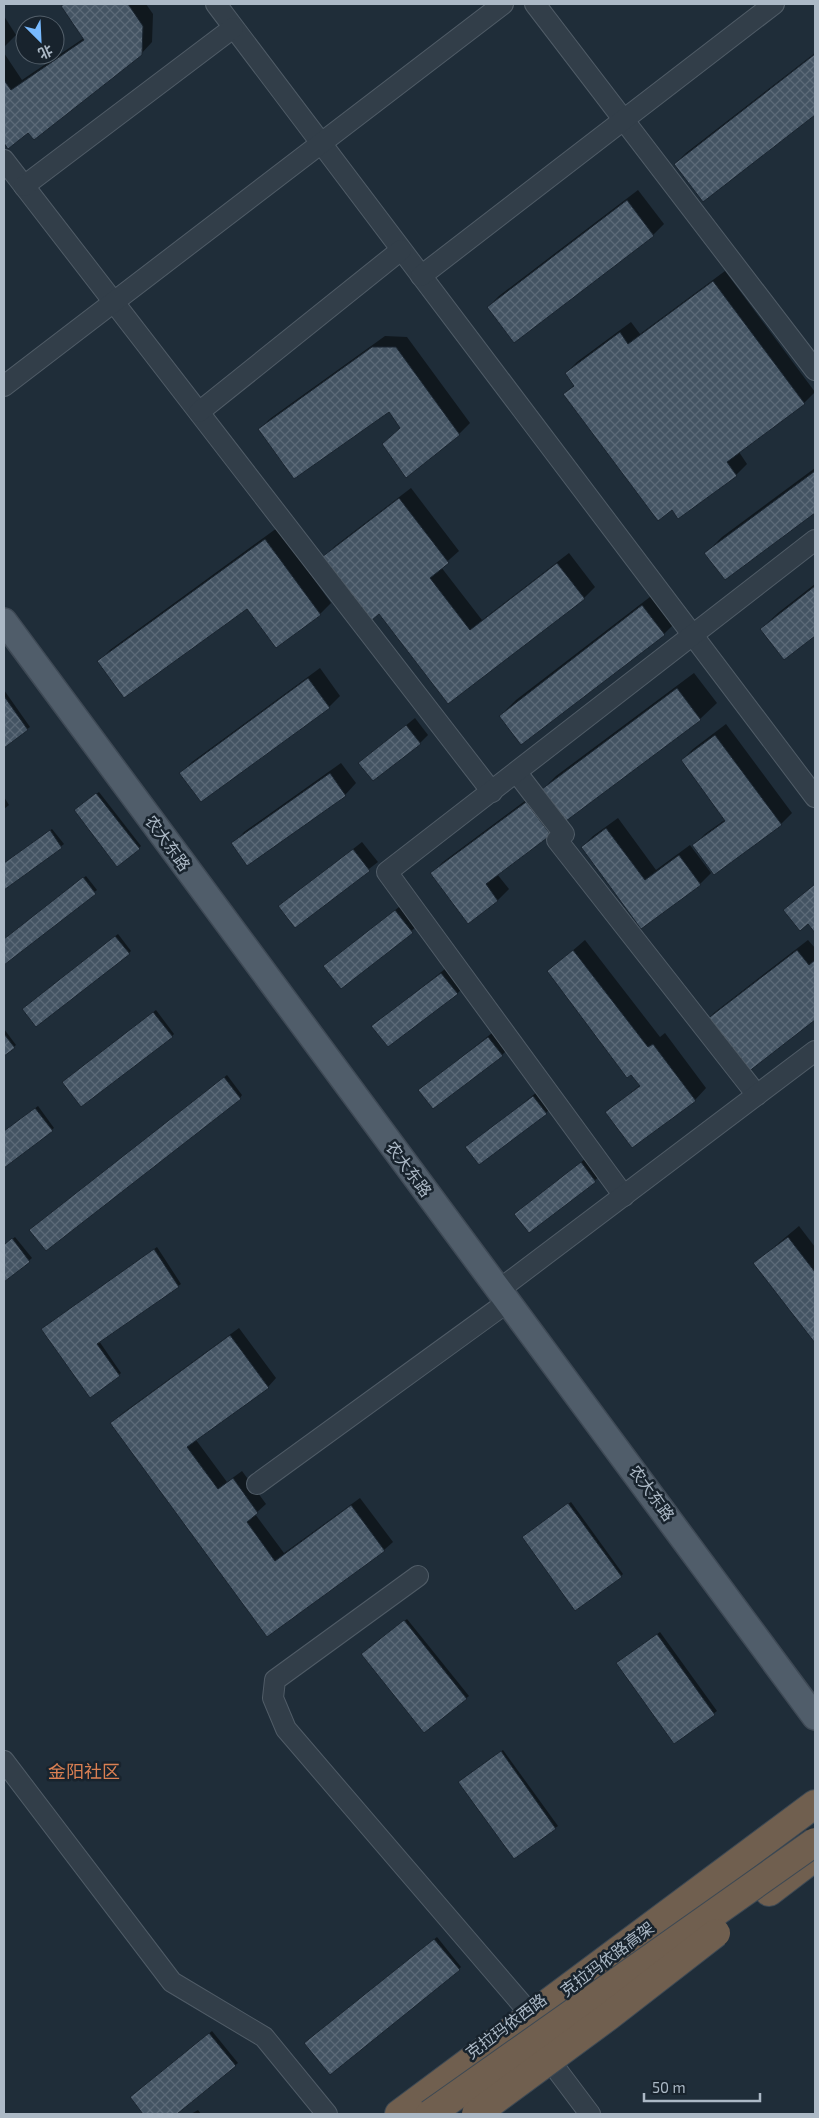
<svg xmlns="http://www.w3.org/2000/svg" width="819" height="2118" font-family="'Exo 2','Noto Sans SC',sans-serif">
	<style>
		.shadow { fill: #0007 }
		.building { fill: url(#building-cross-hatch); stroke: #1a2530 }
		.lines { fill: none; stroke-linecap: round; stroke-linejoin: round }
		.minor-casing { stroke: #505c67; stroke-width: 22 }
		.major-casing { stroke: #3f4a56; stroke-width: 28 }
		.highway-casing { stroke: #3d4954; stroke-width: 30 }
		.minor { stroke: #323e49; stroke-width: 20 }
		.major { stroke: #505d6a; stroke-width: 25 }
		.highway { stroke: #705f4f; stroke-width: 28 }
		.highway-bridge-casing { stroke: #3d4954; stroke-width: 30; stroke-linecap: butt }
		.highway-bridge { stroke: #705f4f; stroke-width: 28 }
		.labels { text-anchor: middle; stroke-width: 5; stroke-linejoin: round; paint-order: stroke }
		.street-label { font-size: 16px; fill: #acb9c6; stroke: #18232d }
		.neighbourhood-label { font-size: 18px; fill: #db8053; stroke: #18232d }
	</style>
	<defs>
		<pattern id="building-cross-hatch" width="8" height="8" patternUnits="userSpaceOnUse" patternTransform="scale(1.25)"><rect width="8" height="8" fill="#445463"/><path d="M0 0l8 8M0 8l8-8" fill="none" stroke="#5c6a78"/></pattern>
	</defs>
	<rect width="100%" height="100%" fill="#1f2d39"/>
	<g class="shadow">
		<path d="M 65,4 L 146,4 L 153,14 L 152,42 L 141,54 L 28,131 L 8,147 L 4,141 L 4,53 L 22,80 L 84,38 L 62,6 Z"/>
		<path d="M 4,16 L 16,35 L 4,47 Z"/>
		<path d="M 815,53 L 815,114 L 703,200 L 675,164 L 686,153 Z"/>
		<path d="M 638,190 L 664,224 L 653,235 L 488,307 L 499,296 Z"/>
		<path d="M 725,271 L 815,392 L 804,403 L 739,452 L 747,464 L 736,475 L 672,508 L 565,394 L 575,384 L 566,373 L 577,362 L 631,322 L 640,334 Z"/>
		<path d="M 385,336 L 407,337 L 470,423 L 459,434 L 401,427 L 389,410 L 259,429 L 271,418 Z"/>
		<path d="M 815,468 L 815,512 L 725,579 L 706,553 L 722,537 Z"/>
		<path d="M 411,488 L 459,551 L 441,567 L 482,620 L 569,553 L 595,587 L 584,598 L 448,702 L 379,613 L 324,557 L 335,546 Z"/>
		<path d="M 277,528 L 331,603 L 320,614 L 247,607 L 99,661 L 110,650 Z"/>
		<path d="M 815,584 L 815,635 L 784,659 L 761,629 L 778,613 Z"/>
		<path d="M 659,590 L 680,618 L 664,634 L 500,716 L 516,700 Z"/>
		<path d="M 320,668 L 340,696 L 329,707 L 181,773 L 192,762 Z"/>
		<path d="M 694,673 L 717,703 L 700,719 L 561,823 L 550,835 L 497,874 L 509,889 L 498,900 L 468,922 L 432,873 L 443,862 L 537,792 L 539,793 L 556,776 Z"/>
		<path d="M 4,690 L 30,727 L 4,746 Z"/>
		<path d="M 415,718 L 428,735 L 420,743 L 360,763 Z"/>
		<path d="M 726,724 L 792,813 L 781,824 L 694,845 L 705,834 L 726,819 L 682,760 L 693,749 Z"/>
		<path d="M 341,763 L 356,783 L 345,795 L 233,844 L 244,832 Z"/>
		<path d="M 99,792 L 141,846 L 139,848 L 78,808 Z"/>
		<path d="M 4,797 L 9,805 L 4,809 Z"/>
		<path d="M 618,818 L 656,870 L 690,845 L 711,873 L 700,884 L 641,927 L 582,847 L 593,836 Z"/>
		<path d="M 52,829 L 64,844 L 4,889 L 4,864 Z"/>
		<path d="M 362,842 L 378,862 L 295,926 L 280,906 Z"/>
		<path d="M 86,876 L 97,890 L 4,964 L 4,940 Z"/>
		<path d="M 815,884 L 815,931 L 793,902 Z"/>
		<path d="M 404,903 L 421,923 L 341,987 L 325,966 Z"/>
		<path d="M 118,934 L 131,951 L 129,953 L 26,1007 Z"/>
		<path d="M 585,940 L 660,1037 L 665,1033 L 706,1088 L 695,1100 L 633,1147 L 607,1112 L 640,1085 L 549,971 Z"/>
		<path d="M 808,940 L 815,948 L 815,1018 L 743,1074 L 703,1023 L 715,1012 Z"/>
		<path d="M 450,965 L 465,985 L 457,994 L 373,1026 Z"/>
		<path d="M 156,1010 L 174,1034 L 172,1036 L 66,1080 Z"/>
		<path d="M 4,1029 L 16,1045 L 4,1055 Z"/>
		<path d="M 497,1029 L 510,1047 L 502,1055 L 420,1090 Z"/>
		<path d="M 227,1075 L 242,1095 L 240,1098 L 46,1250 L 33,1228 Z"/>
		<path d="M 542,1088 L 554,1104 L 546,1113 L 467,1148 Z"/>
		<path d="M 38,1106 L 54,1128 L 4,1166 L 4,1132 Z"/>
		<path d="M 590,1155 L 604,1173 L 529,1232 L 516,1214 Z"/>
		<path d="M 799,1226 L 815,1247 L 815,1341 L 755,1263 Z"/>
		<path d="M 15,1237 L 32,1258 L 4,1281 L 4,1246 Z"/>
		<path d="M 157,1247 L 181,1284 L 99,1341 L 121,1373 L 119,1375 L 45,1327 Z"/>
		<path d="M 239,1328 L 276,1378 L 268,1387 L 196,1440 L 227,1482 L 242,1471 L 266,1504 L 255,1514 L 284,1553 L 360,1498 L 393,1542 L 384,1550 L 267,1636 L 112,1423 L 120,1415 Z"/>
		<path d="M 571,1502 L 623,1574 L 621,1576 L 525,1535 Z"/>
		<path d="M 407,1619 L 469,1696 L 424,1732 L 365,1652 Z"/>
		<path d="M 660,1632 L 717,1711 L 675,1742 L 620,1661 Z"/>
		<path d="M 503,1750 L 558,1826 L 514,1857 L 462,1779 Z"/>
		<path d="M 437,1937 L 461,1967 L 459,1969 L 308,2041 Z"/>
		<path d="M 212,2031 L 238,2063 L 175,2114 L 145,2114 L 131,2097 Z"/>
		<path d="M 198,2110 L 201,2114 L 191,2114 Z"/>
	</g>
	<g class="building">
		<path d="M 64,4 L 128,4 L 143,26 L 142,55 L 34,140 L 28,133 L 8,149 L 4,143 L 4,80 L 11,90 L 84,40 L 61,6 Z"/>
		<path d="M 815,54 L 815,115 L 703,202 L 674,164 Z"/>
		<path d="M 627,200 L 654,236 L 514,343 L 487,307 Z"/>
		<path d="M 713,281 L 805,404 L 727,462 L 737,476 L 678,519 L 672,510 L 658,521 L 563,394 L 574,386 L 565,373 L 620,332 L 628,344 Z"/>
		<path d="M 372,347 L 396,347 L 460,435 L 406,478 L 382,444 L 400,428 L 389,412 L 294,479 L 258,429 Z"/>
		<path d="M 815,471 L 815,513 L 725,580 L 704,553 Z"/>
		<path d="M 399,498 L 449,563 L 430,578 L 470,630 L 557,563 L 585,599 L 448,704 L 379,614 L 371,621 L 322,557 Z"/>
		<path d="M 265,539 L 321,615 L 276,648 L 247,609 L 124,698 L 97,661 Z"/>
		<path d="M 815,586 L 815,636 L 784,660 L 760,629 Z"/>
		<path d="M 642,605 L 665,635 L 521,745 L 499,716 Z"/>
		<path d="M 308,678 L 330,708 L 201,802 L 179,773 Z"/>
		<path d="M 677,688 L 701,720 L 562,824 L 538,792 Z"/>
		<path d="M 4,696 L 28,730 L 4,748 Z"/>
		<path d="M 406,725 L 421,744 L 373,781 L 358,763 Z"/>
		<path d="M 715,735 L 782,825 L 714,875 L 692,845 L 725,821 L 681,760 Z"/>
		<path d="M 330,773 L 346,796 L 247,866 L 231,843 Z"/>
		<path d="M 96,793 L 140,849 L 117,867 L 74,810 Z"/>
		<path d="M 526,802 L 551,835 L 486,884 L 498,901 L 468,924 L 430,873 Z"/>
		<path d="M 606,828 L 645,880 L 679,855 L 701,885 L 641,929 L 581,847 Z"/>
		<path d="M 50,830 L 62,848 L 4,890 L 4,863 Z"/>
		<path d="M 353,849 L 370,871 L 295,928 L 278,906 Z"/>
		<path d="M 83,877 L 96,894 L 4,965 L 4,939 Z"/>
		<path d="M 815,884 L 815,933 L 808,924 L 800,931 L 783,910 Z"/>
		<path d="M 395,910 L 413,933 L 341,989 L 323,966 Z"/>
		<path d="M 115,936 L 130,954 L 36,1027 L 22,1009 Z"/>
		<path d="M 573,950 L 648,1047 L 653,1044 L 696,1101 L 632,1148 L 605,1112 L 640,1086 L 631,1075 L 627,1078 L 547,971 Z"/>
		<path d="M 797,950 L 809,965 L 815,960 L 815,1020 L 743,1076 L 702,1023 Z"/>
		<path d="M 441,973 L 458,994 L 388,1047 L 371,1026 Z"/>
		<path d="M 153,1012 L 173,1037 L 81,1107 L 62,1082 Z"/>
		<path d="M 4,1034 L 15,1048 L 4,1056 Z"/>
		<path d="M 488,1037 L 503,1056 L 433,1109 L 418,1090 Z"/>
		<path d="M 224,1077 L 241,1099 L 46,1251 L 29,1230 Z"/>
		<path d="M 533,1096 L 547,1114 L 479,1165 L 465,1147 Z"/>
		<path d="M 35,1108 L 53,1131 L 4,1168 L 4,1131 Z"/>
		<path d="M 581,1162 L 596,1182 L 529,1233 L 514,1214 Z"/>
		<path d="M 788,1237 L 815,1272 L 815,1343 L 753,1263 Z"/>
		<path d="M 12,1238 L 30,1262 L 4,1282 L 4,1245 Z"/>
		<path d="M 154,1249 L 179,1287 L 97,1344 L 120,1376 L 90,1398 L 41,1329 Z"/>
		<path d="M 230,1335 L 269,1388 L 187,1447 L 218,1489 L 233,1478 L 258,1513 L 247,1522 L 275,1561 L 351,1505 L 385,1551 L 267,1637 L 110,1423 Z"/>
		<path d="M 568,1503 L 622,1577 L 575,1611 L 522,1537 Z"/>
		<path d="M 404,1620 L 467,1699 L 424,1733 L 361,1654 Z"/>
		<path d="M 657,1634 L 715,1715 L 674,1744 L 616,1663 Z"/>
		<path d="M 501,1751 L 556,1829 L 514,1859 L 458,1782 Z"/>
		<path d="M 434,1939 L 460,1970 L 330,2075 L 304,2043 Z"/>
		<path d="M 209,2033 L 236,2066 L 177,2114 L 143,2114 L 130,2097 Z"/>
	</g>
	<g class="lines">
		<defs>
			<g id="minor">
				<path d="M 216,4 L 815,797"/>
				<path d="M 535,4 L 815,370"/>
				<path d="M 4,160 L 492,792"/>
				<path d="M 24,186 L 233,28"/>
				<path d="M 421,276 L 774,4"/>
				<path d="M 4,386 L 503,4"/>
				<path d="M 199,412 L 401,250"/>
				<path d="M 517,773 L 564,834 L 557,840 L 757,1095"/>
				<path d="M 624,1196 L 387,872 L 815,540"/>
				<path d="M 500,1289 L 815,1051"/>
				<path d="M 257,1484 L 509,1301"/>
				<path d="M 418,1576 L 275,1680 L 273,1698 L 286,1729 L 527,2010"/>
				<path d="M 4,1761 L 172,1982 L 264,2037 L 327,2114"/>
				<path d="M 542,2050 L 590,2114"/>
			</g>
			<path id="major" d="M 4,621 L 815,1717"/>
			<g id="highway">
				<path d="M 769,1892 L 815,1857"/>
				<path d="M 399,2114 L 815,1804"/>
			</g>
		</defs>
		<use href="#minor" class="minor-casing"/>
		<use href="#major" class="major-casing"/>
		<use href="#highway" class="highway-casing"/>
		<use href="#minor" class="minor"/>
		<use href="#major" class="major"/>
		<use href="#highway" class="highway"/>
		<defs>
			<g id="highway-bridge">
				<path d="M 430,2114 L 815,1842"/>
				<path d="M 476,2114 L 609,2016 L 716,1933"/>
			</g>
		</defs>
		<use href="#highway-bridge" class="highway-bridge-casing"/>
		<use href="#highway-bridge" class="highway-bridge"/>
	</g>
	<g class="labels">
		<g class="street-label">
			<text transform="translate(168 843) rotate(54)" y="6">农大东路</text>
			<text transform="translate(409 1169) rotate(53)" y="6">农大东路</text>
			<text transform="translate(652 1493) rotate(54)" y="6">农大东路</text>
			<text transform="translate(607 1959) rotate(-37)" y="6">克拉玛依路高架</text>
			<text transform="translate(506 2026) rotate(-37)" y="6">克拉玛依西路</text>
		</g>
		<g class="neighbourhood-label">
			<text x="84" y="1778">金阳社区</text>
		</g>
	</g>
	<rect width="819" height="2118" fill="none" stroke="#acb9c6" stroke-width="10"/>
	<g transform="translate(40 40) rotate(156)"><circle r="24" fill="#18232d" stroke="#535f6a"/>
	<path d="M0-4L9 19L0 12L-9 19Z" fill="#78baff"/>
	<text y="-8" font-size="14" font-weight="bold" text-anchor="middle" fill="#acb9c6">北</text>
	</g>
	<path d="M644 2093v8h116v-8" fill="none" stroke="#acb9c6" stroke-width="2.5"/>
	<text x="652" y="2093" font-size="15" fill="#acb9c6" stroke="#18232d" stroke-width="4" paint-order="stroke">50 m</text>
</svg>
